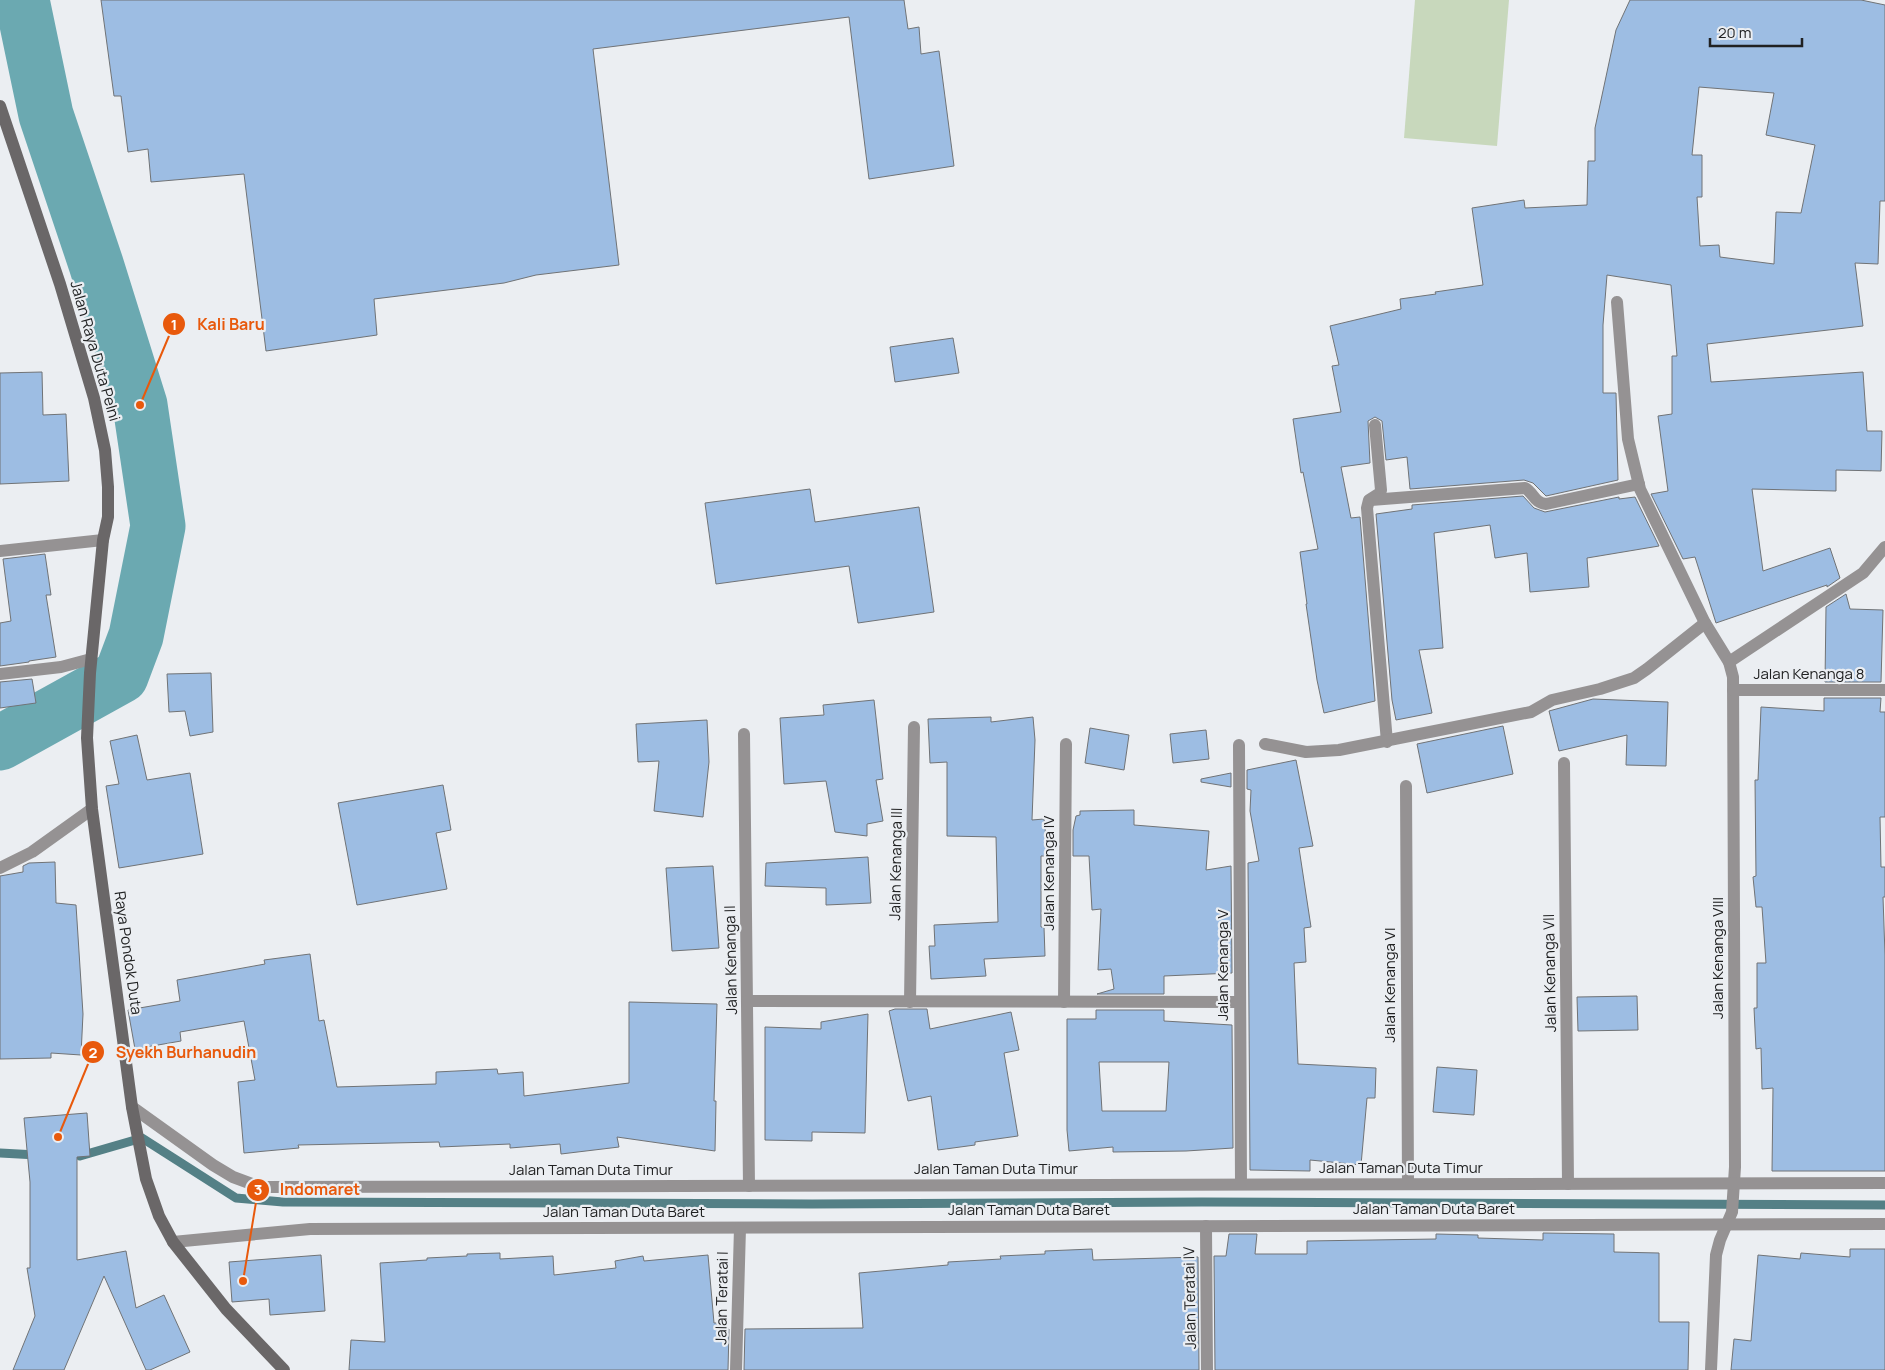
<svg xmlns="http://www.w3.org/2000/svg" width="1885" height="1370" font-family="Manrope,sans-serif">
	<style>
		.green { fill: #c8d8bc }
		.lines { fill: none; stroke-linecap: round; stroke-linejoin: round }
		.stream { stroke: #548086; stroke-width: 9 }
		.river { stroke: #6ba9b1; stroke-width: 55 }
		.building { fill: #9dbde3; stroke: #707376; fill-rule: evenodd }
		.minor { stroke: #959293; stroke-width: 12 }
		.secondary { stroke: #6a6768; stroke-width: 12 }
		.labels { text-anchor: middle; stroke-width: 4.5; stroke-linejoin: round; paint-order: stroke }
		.street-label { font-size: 15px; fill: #202122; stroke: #ebeef2 }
		.leader { fill: none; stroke: #e8590c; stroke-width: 2 }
		.callout-dot { fill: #e8590c; stroke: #ebeef2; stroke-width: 2 }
		.mark-label { font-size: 15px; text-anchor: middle; font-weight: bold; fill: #fff }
		.callout-label { font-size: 16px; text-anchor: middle; font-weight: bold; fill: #e8590c; stroke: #ebeef2; stroke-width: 4.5; stroke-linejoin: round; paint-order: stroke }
	</style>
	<rect width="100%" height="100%" fill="#ebeef2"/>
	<path class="green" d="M 1415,0 L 1509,0 L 1497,146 L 1404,138 Z"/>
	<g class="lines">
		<g class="stream">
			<path d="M 0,1153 L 37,1155"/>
			<path d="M 80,1156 L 142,1138 L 236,1198 L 283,1202 L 812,1204 L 1202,1202 L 1885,1205"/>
		</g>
		<path class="river" d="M 0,743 L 121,676 L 136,636 L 158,526 L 140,405 L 96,264 L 46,115 L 22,0"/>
	</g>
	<g class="building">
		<path d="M 101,0 L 904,0 L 908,29 L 919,27 L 921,54 L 939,51 L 954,166 L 869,179 L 849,17 L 593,49 L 619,265 L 536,275 L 504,283 L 374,299 L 377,335 L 266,351 L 244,174 L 151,182 L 148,149 L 128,152 L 121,96 L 114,96 Z"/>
		<path d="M 1630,0 L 1861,0 L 1885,5 L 1885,201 L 1880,201 L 1878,264 L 1855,263 L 1863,326 L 1707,344 L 1711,382 L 1863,372 L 1867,431 L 1882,431 L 1881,471 L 1836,470 L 1836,491 L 1752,489 L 1763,571 L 1830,548 L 1840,578 L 1827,587 L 1827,585 L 1716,623 L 1695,557 L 1683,559 L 1651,494 L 1668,491 L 1658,416 L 1672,414 L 1672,356 L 1677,356 L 1671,285 L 1607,275 L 1603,325 L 1603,393 L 1616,393 L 1618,480 L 1546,496 L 1533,483 L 1524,480 L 1410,489 L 1407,457 L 1386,460 L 1382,421 L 1375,417 L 1368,421 L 1370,463 L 1341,467 L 1351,518 L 1360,517 L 1375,701 L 1324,713 L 1317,680 L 1306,604 L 1307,604 L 1300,552 L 1318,549 L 1303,472 L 1301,473 L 1293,419 L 1341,412 L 1332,366 L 1339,365 L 1330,326 L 1401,309 L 1400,299 L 1436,294 L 1435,292 L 1483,285 L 1472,208 L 1524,200 L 1525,208 L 1587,205 L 1588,161 L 1595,161 L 1595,128 L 1616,30 ZM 1699,87 L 1774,93 L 1766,135 L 1815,145 L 1801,213 L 1776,212 L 1774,264 L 1720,257 L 1719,245 L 1700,246 L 1697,197 L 1702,197 L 1702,155 L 1692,155 Z"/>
		<path d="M 953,338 L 959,373 L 895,382 L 890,347 Z"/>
		<path d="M 42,372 L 43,415 L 66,414 L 69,481 L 0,484 L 0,373 Z"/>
		<path d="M 810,489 L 815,522 L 919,507 L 934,612 L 858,623 L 849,566 L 716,584 L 705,503 Z"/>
		<path d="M 1523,496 L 1534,508 L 1545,512 L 1619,497 L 1619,499 L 1635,497 L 1659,546 L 1587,558 L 1589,587 L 1530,592 L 1527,553 L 1495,558 L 1490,525 L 1434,533 L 1443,648 L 1419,650 L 1432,713 L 1396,720 L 1392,700 L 1376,514 L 1412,509 L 1412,505 Z"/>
		<path d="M 45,554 L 51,595 L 46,595 L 56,657 L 29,661 L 29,662 L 0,666 L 0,623 L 11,621 L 3,559 Z"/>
		<path d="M 1846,594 L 1850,609 L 1883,610 L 1881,682 L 1825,682 L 1826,607 Z"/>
		<path d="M 211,673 L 213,732 L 190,736 L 185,711 L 169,712 L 167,674 Z"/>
		<path d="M 32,679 L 36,703 L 0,708 L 0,682 Z"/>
		<path d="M 1824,698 L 1881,698 L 1880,712 L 1885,712 L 1885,817 L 1880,817 L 1881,867 L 1885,867 L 1885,897 L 1883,897 L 1885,955 L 1885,1171 L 1772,1171 L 1773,1088 L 1762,1089 L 1761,1048 L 1756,1049 L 1754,1008 L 1757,1008 L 1757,963 L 1766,963 L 1762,907 L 1756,907 L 1753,877 L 1756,876 L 1755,780 L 1758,780 L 1761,707 L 1824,711 Z"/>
		<path d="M 1593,699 L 1668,702 L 1666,766 L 1626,765 L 1627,735 L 1559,751 L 1549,711 Z"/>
		<path d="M 874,700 L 883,779 L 876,780 L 883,821 L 867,824 L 867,836 L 835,832 L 826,781 L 784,784 L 780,718 L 824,715 L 823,705 Z"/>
		<path d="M 991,717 L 991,722 L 1033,717 L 1035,740 L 1032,820 L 1044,819 L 1048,856 L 1041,856 L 1041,927 L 1044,927 L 1045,956 L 984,959 L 986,976 L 931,979 L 929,946 L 935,946 L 934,925 L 998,922 L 996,837 L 947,836 L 947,762 L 930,763 L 928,719 Z"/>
		<path d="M 707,720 L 709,762 L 703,817 L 654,811 L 659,761 L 638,762 L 636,724 Z"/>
		<path d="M 1503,726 L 1513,774 L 1427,793 L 1417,744 Z"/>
		<path d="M 1090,728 L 1129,735 L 1124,770 L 1085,763 Z"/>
		<path d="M 1206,730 L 1209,759 L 1173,763 L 1170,734 Z"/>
		<path d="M 137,735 L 147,780 L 190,773 L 203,854 L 119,868 L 106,786 L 119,784 L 110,741 Z"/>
		<path d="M 1296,760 L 1313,846 L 1299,848 L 1311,927 L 1304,928 L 1306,962 L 1294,963 L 1298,1064 L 1376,1068 L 1375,1098 L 1367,1098 L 1361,1165 L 1310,1160 L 1310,1171 L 1250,1170 L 1248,863 L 1259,861 L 1250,811 L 1251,790 L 1247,789 L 1247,770 Z"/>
		<path d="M 1231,773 L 1231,787 L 1201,782 L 1201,779 Z"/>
		<path d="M 443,785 L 451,830 L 436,833 L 447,889 L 357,905 L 338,803 Z"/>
		<path d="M 1134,810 L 1134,825 L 1209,831 L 1206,870 L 1231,866 L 1232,973 L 1164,976 L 1164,994 L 1097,994 L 1114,989 L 1111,969 L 1098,970 L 1101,909 L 1092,910 L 1089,856 L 1073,856 L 1073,830 L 1076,816 L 1080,815 L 1080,811 Z"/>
		<path d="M 868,857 L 871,903 L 826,905 L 826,888 L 765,886 L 766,863 Z"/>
		<path d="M 55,862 L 56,903 L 76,905 L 83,1014 L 81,1055 L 51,1053 L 51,1058 L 0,1059 L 0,876 L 23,872 L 23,866 L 29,863 Z"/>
		<path d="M 713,866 L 719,948 L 672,951 L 666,868 Z"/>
		<path d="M 310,954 L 319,1021 L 324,1020 L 337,1087 L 436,1084 L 436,1072 L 497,1069 L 498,1074 L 523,1072 L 524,1096 L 629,1083 L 629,1002 L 717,1004 L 714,1101 L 716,1101 L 715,1151 L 617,1137 L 619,1147 L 561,1154 L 560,1144 L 510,1148 L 510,1144 L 440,1147 L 439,1142 L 298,1145 L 299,1148 L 244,1153 L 238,1082 L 255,1080 L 244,1021 L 180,1032 L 181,1041 L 135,1049 L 128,1010 L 180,1001 L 177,980 L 265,964 L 264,960 Z"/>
		<path d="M 1637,996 L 1638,1030 L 1578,1031 L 1577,997 Z"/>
		<path d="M 895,1009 L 927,1009 L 930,1029 L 1011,1012 L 1019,1050 L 1004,1053 L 1018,1136 L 975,1142 L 975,1145 L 938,1150 L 931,1096 L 908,1101 L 889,1011 Z"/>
		<path d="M 1096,1010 L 1164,1010 L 1164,1021 L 1232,1025 L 1233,1148 L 1186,1151 L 1113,1152 L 1113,1147 L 1069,1151 L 1067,1130 L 1067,1019 L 1096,1019 ZM 1099,1062 L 1169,1062 L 1166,1111 L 1102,1111 Z"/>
		<path d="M 868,1014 L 865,1133 L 812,1132 L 812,1141 L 765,1140 L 765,1027 L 821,1029 L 821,1022 Z"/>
		<path d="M 1437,1067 L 1477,1070 L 1474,1115 L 1433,1112 Z"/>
		<path d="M 87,1113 L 90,1156 L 77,1157 L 77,1260 L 126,1251 L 136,1308 L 164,1295 L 190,1352 L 150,1370 L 146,1370 L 104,1276 L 64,1370 L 13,1370 L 35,1316 L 27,1268 L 30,1268 L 30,1182 L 24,1118 Z"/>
		<path d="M 1543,1233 L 1614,1234 L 1614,1252 L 1659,1253 L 1659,1322 L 1689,1322 L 1688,1370 L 1215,1370 L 1214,1256 L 1226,1256 L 1229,1234 L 1257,1234 L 1255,1254 L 1307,1254 L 1307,1241 L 1436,1239 L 1436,1234 L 1478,1235 L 1478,1238 L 1543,1240 Z"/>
		<path d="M 1092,1249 L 1093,1260 L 1198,1257 L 1199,1370 L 744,1370 L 745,1329 L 863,1328 L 859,1273 L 948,1265 L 948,1262 L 1001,1259 L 1000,1256 L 1045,1254 L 1045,1251 Z"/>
		<path d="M 1850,1249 L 1885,1249 L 1885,1370 L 1731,1370 L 1734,1339 L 1751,1341 L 1758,1255 L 1800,1259 L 1801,1253 L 1850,1257 Z"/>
		<path d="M 500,1253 L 500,1259 L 553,1256 L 554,1275 L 616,1268 L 615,1261 L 643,1256 L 644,1261 L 708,1255 L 714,1323 L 717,1323 L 718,1329 L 729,1329 L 728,1370 L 349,1370 L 351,1340 L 385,1342 L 380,1263 L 427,1260 L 427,1258 L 467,1256 L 467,1254 Z"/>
		<path d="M 321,1255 L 325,1311 L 270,1315 L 269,1299 L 232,1302 L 229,1262 Z"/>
	</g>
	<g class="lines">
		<g class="minor">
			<path d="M 1617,302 L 1628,439 L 1640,489 L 1705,623 L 1729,662 L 1733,677 L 1735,1167 L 1732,1212 L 1720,1240 L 1716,1255 L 1711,1370"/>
			<path d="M 1375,425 L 1381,490 L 1380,493 L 1369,500 L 1367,508 L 1387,742"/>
			<path d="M 1371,500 L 1525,488 C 1534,493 1534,503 1546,504 L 1639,484"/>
			<path d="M 0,551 L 103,540"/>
			<path d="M 1729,662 L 1863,573 L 1885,547"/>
			<path d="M 0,674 L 61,667 L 91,659"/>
			<path d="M 1733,690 L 1885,690"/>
			<path d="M 744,734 L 749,1186"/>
			<path d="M 1265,744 L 1306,752 L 1339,750 L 1531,712 L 1552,700 L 1600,689 L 1634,678 L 1647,669 L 1705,623"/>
			<path d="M 1239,745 L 1241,1184"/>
			<path d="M 1564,763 L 1568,1184"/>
			<path d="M 1406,786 L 1408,1184"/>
			<path d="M 0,868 L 32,852 L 92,809"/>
			<path d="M 747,1001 L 1240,1002"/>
			<path d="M 910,1002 L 914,727"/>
			<path d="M 1064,1002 L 1066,744"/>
			<path d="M 132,1107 L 213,1165 L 233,1177 L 260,1187 L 1885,1183"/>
			<path d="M 1206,1226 L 1207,1370"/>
			<path d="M 173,1242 L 310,1229 L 1885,1224"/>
			<path d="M 736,1370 L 740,1228"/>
		</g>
		<path class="secondary" d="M 0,106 L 60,284 L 94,398 L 105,450 L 108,487 L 108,517 L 103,540 L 90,673 L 87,738 L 92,809 L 132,1107 L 146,1179 L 159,1216 L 173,1242 L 226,1309 L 284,1370"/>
	</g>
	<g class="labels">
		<g class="street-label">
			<text transform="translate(95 351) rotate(74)" y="5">Jalan Raya Duta Pelni</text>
			<text x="1809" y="679">Jalan Kenanga 8</text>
			<text transform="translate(896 864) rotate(-89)" y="5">Jalan Kenanga III</text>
			<text transform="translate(1049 873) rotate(-90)" y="5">Jalan Kenanga IV</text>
			<text transform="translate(128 953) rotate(82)" y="5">Raya Pondok Duta</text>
			<text transform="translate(1718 958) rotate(-90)" y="5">Jalan Kenanga VIII</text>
			<text transform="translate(731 960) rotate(-91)" y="5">Jalan Kenanga II</text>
			<text transform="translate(1223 965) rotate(-90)" y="5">Jalan Kenanga V</text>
			<text transform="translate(1550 973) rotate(-91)" y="5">Jalan Kenanga VII</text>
			<text transform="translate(1390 985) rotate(-90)" y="5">Jalan Kenanga VI</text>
			<text x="1401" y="1173">Jalan Taman Duta Timur</text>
			<text x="996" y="1174">Jalan Taman Duta Timur</text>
			<text x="591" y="1175">Jalan Taman Duta Timur</text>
			<text x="1434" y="1214">Jalan Taman Duta Baret</text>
			<text x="1029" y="1215">Jalan Taman Duta Baret</text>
			<text x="624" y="1217">Jalan Taman Duta Baret</text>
			<text transform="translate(722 1298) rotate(-89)" y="5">Jalan Teratai I</text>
			<text transform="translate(1190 1298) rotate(-91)" y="5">Jalan Teratai IV</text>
		</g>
	</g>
	<path class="leader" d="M140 405L174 324M58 1137L93 1052M243 1281L258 1190"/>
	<g class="callout-dot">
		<circle cx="140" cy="405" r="5"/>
		<circle cx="58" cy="1137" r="5"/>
		<circle cx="243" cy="1281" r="5"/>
		<circle cx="174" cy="324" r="12"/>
		<circle cx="93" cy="1052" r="12"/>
		<circle cx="258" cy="1190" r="12"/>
	</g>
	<g class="mark-label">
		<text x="174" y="330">1</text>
		<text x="93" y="1058">2</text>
		<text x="258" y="1195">3</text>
	</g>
	<g class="callout-label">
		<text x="231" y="330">Kali Baru</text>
		<text x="186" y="1058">Syekh Burhanudin</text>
		<text x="320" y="1195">Indomaret</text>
	</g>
	<path d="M1710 38v8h92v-8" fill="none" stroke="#202122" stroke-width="2.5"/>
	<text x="1718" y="38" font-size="15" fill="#202122" stroke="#ebeef2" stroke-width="4" paint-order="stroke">20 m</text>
</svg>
